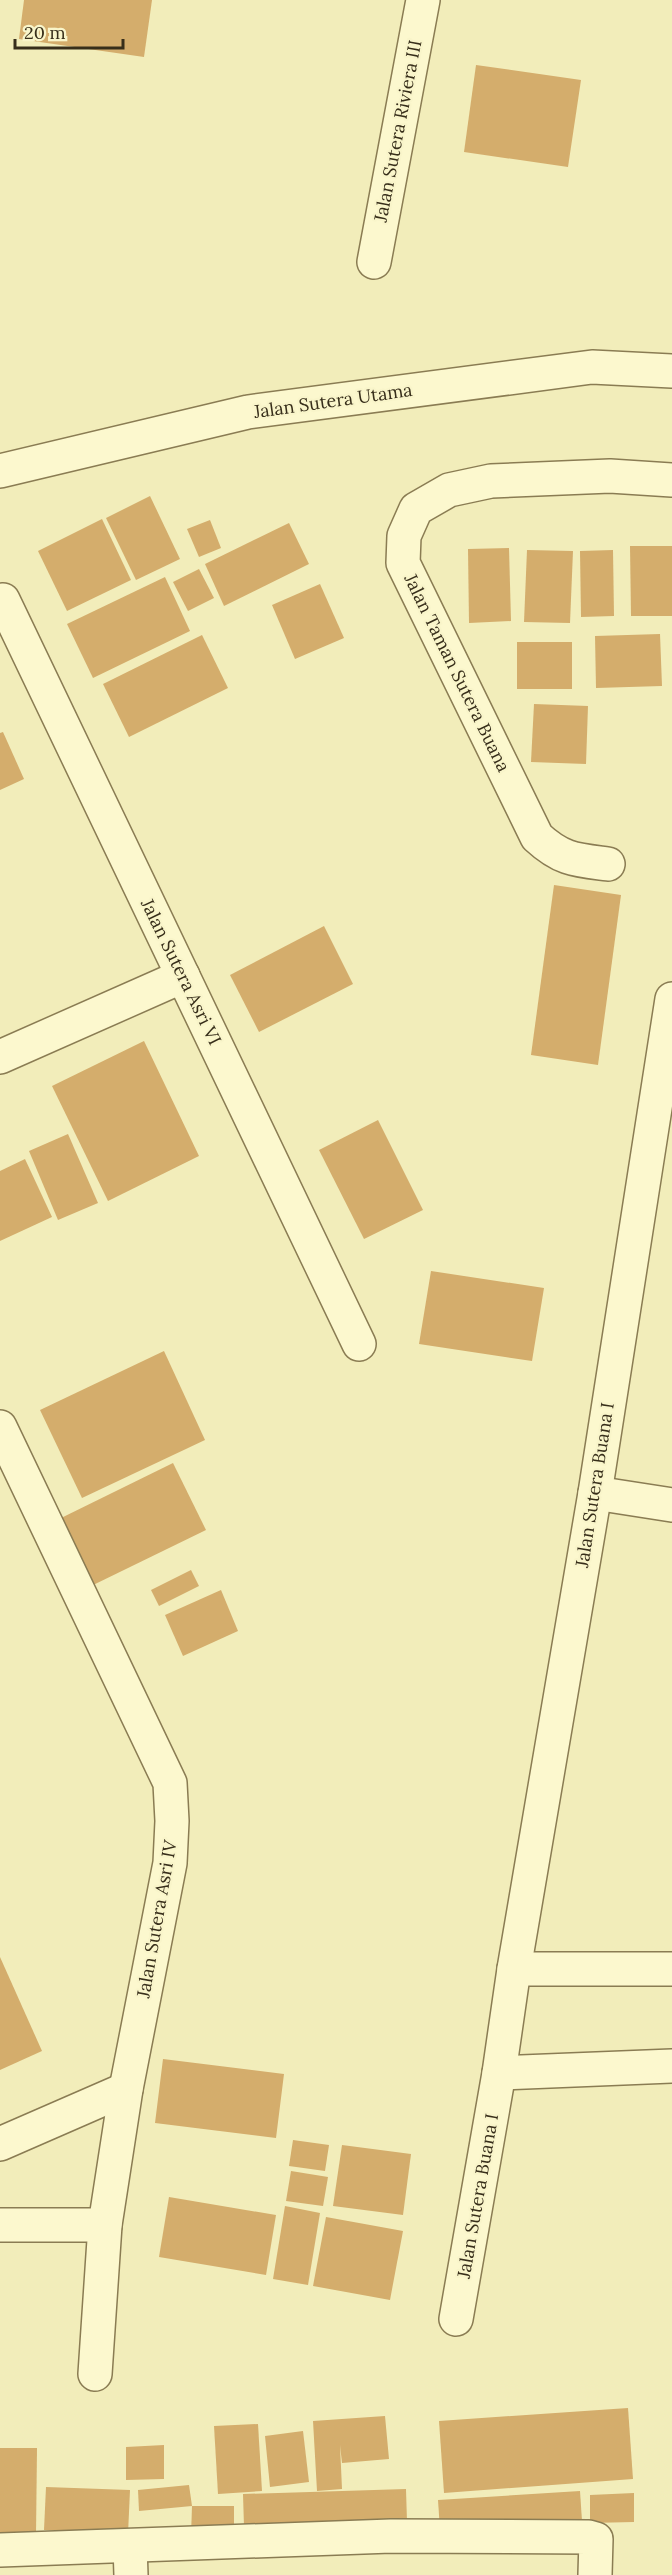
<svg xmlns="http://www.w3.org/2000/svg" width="672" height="2575" font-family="Lora,serif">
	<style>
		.building { fill: #d4ad6c }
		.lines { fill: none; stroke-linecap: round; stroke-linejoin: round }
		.minor-casing { stroke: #8a7c53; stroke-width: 36 }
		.minor { stroke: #fcf8ce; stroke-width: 33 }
		.labels { text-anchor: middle; stroke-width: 4.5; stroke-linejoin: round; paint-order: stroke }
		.street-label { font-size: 18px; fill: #372e1a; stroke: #f9f5ca }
	</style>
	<rect width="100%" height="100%" fill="#f2edba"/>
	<g class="building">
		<path d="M 24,0 L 152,0 L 144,57 L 19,39 Z"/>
		<path d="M 476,65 L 581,80 L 568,167 L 464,152 Z"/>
		<path d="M 150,496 L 180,559 L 136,580 L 106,518 Z"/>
		<path d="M 102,519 L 131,580 L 67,611 L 38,551 Z"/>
		<path d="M 210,520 L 221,548 L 199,557 L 187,529 Z"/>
		<path d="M 289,523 L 309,564 L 224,606 L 205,564 Z"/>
		<path d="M 630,546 L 672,546 L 672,616 L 631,616 Z"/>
		<path d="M 509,548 L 511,621 L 469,623 L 468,549 Z"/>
		<path d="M 527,550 L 573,551 L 570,623 L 524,622 Z"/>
		<path d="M 613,550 L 614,616 L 581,617 L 580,551 Z"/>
		<path d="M 199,569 L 214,598 L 188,611 L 173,582 Z"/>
		<path d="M 165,577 L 190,631 L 93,678 L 67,624 Z"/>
		<path d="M 320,584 L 344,638 L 295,659 L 272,605 Z"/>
		<path d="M 660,634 L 662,686 L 596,688 L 595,636 Z"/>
		<path d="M 202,635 L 228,688 L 129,737 L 103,684 Z"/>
		<rect x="517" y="642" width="55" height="47"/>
		<path d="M 534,704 L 588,706 L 586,764 L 531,762 Z"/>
		<path d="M 3,732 L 24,779 L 0,790 L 0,733 Z"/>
		<path d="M 554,885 L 621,895 L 598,1065 L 531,1055 Z"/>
		<path d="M 324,926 L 353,984 L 259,1032 L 230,975 Z"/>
		<path d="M 144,1041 L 199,1156 L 108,1201 L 52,1086 Z"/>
		<path d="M 378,1120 L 423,1210 L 364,1239 L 319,1150 Z"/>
		<path d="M 68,1134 L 98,1203 L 58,1220 L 29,1151 Z"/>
		<path d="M 25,1159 L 52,1217 L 0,1241 L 0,1171 Z"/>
		<path d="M 431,1271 L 544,1288 L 532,1361 L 419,1344 Z"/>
		<path d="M 164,1351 L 205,1440 L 82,1498 L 40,1410 Z"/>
		<path d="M 173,1463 L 206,1530 L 87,1588 L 55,1521 Z"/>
		<path d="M 191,1570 L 199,1586 L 159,1606 L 151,1590 Z"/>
		<path d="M 221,1590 L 238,1631 L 183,1656 L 165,1615 Z"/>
		<path d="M 0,1957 L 42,2051 L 0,2070 Z"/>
		<path d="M 163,2059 L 284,2074 L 276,2138 L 155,2123 Z"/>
		<path d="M 293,2140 L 329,2145 L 325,2171 L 289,2166 Z"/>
		<path d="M 342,2145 L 411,2154 L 403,2215 L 333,2206 Z"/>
		<path d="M 291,2171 L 328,2177 L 323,2206 L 286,2201 Z"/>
		<path d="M 169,2197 L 276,2215 L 266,2275 L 159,2257 Z"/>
		<path d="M 285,2206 L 320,2213 L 308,2285 L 273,2279 Z"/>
		<path d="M 326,2217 L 403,2231 L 390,2300 L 313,2286 Z"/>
		<path d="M 628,2408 L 633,2479 L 444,2493 L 439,2421 Z"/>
		<path d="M 385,2416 L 389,2459 L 342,2463 L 340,2445 L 342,2489 L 317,2491 L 313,2421 Z"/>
		<path d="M 258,2424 L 262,2491 L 218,2494 L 214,2426 Z"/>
		<path d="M 303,2431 L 309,2482 L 270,2487 L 265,2436 Z"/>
		<path d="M 164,2445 L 164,2479 L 126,2480 L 126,2447 Z"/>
		<path d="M 0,2448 L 37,2448 L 36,2535 L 0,2534 Z"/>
		<path d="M 189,2485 L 192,2506 L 139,2511 L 138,2490 Z"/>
		<path d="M 46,2487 L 130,2490 L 128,2534 L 44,2530 Z"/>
		<path d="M 406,2489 L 407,2522 L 244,2527 L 243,2494 Z"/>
		<path d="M 580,2491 L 582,2521 L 440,2530 L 438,2500 Z"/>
		<path d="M 634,2493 L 634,2522 L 590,2523 L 590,2495 Z"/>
		<path d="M 192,2506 L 234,2506 L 234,2537 L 191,2536 Z"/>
	</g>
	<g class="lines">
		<defs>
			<g id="minor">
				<path d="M 374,262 L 423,0"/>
				<path d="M 0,471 L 248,412 L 592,367 L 672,371"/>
				<path d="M 3,600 L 359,1344"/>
				<path d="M 608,864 C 576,860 562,860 537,837 L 403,563 L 404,536 L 416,509 L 449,490 L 491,481 L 610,476 L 672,480"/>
				<path d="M 0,1057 L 183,976"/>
				<path d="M 0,1427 L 170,1783 L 172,1821 L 170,1863 L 126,2089 L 105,2225 L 95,2374"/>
				<path d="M 595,1493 L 672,1505"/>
				<path d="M 514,1969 L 672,1969"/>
				<path d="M 499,2073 L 672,2066"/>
				<path d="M 0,2144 L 126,2089"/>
				<path d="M 0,2225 L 105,2225"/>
				<path d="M 456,2319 L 499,2073 L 514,1969 L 595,1493 L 672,999"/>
				<path d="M 130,2546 L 131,2575"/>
				<path d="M 0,2550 L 391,2536 L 589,2537 L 596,2539 L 595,2575"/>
			</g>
		</defs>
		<use href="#minor" class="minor-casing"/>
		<use href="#minor" class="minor"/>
	</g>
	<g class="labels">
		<g class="street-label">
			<text transform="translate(398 131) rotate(-79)" y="6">Jalan Sutera Riviera III</text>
			<text transform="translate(333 401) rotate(-8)" y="6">Jalan Sutera Utama</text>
			<text transform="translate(457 673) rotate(64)" y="6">Jalan Taman Sutera Buana</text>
			<text transform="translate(181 972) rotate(64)" y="6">Jalan Sutera Asri VI</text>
			<text transform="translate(595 1485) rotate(-81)" y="6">Jalan Sutera Buana I</text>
			<text transform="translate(157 1919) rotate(-80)" y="6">Jalan Sutera Asri IV</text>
			<text transform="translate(478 2196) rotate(-80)" y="6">Jalan Sutera Buana I</text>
		</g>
	</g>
	<path d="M15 39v9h108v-9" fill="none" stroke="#372e1a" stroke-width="3"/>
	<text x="24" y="39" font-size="18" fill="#372e1a" stroke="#f9f5ca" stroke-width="4.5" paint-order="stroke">20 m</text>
</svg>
